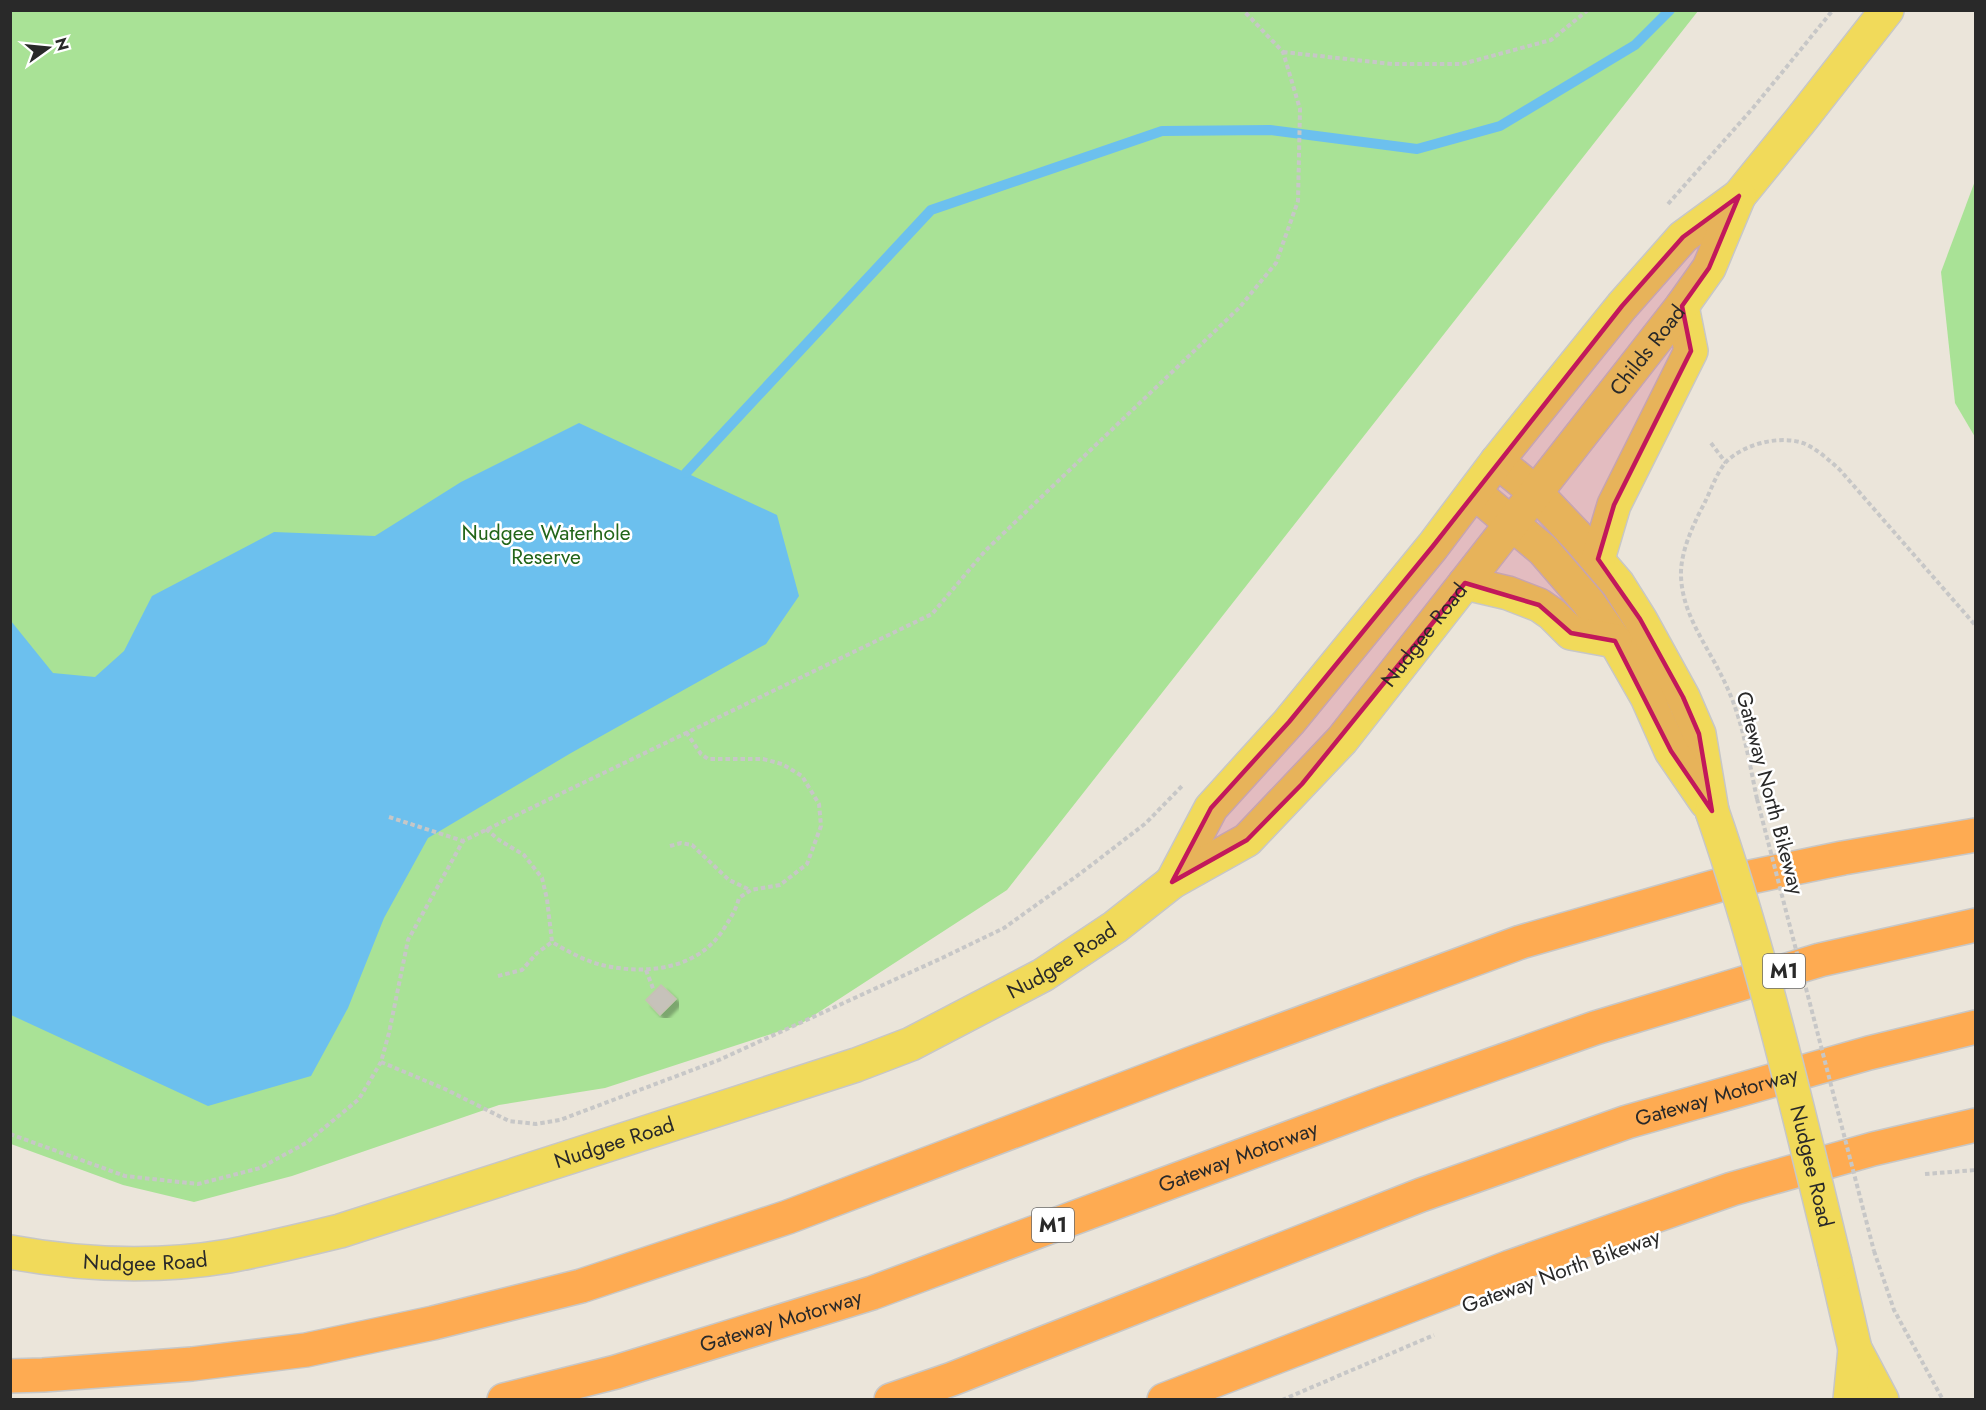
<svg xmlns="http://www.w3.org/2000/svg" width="1986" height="1410" font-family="Jost,sans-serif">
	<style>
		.green { fill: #a9e296 }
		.water { fill: #6cc0ee }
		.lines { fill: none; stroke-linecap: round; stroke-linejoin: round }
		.stream { stroke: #6cc0ee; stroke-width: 10 }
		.building { fill: #c6c2ba; stroke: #c6c1b4; stroke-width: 1.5; filter: url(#shadow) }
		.major-casing { stroke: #c7c7c7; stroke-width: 36 }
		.highway-casing { stroke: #c7c7c7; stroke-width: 36 }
		.path { stroke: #c7c7c7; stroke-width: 4; stroke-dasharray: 4.5 3; stroke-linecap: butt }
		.major { stroke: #f1da5a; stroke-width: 33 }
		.highway { stroke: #feab52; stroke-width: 33 }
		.major-bridge-casing { stroke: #c7c7c7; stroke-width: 36; stroke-linecap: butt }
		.path-bridge { stroke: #c7c7c7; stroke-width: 4; stroke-dasharray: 4.5 3; stroke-linecap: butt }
		.major-bridge { stroke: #f1da5a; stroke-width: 33 }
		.marked { fill: #c2185b; fill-opacity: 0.2; stroke: #c2185b; stroke-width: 4.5; stroke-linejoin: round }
		.labels { text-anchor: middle; stroke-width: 5; stroke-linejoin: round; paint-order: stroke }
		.shield { fill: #fff; stroke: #696969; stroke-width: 1.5 }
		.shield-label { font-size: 20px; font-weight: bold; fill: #292929 }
		.street-label { font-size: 21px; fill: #292929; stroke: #fff }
		.park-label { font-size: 21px; fill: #226519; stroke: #fff }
	</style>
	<defs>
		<filter id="shadow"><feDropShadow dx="5.5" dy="5.5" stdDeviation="1.5" flood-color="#0004"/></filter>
	</defs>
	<rect width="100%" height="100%" fill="#ebe5da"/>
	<g class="green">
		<path d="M 10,11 L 1698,11 L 1007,890 L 799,1025 L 605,1088 L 499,1105 L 292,1176 L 194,1202 L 123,1185 L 11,1144 Z"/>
		<path d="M 1975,181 L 1976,437 L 1975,437 L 1955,403 L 1941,272 Z"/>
	</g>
	<path class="water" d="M 579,423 L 777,515 L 799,596 L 766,644 L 571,753 L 428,838 L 384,918 L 348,1008 L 311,1076 L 208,1106 L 11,1015 L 11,621 L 53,673 L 95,677 L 124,651 L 152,596 L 274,532 L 375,536 L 461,482 Z"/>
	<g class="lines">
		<path class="stream" d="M 686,473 L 931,210 L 1162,131 L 1270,130 L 1417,149 L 1500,126 L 1635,45 L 1670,10"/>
	</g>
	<path class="building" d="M 661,985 L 676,999 L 660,1015 L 646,1000 Z"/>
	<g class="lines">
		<defs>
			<g id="major">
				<path d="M 1497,461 L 1536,493 L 1576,535 L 1618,584 L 1640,619 L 1683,697 L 1699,734 L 1712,811"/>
				<path d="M 1474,492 L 1543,550 L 1588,602 L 1615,641 L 1647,697 L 1671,751 L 1706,802"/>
				<path d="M 1598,559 L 1614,505 L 1691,351 L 1682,306"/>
				<path d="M 1465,583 L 1508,593 L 1539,605 L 1552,614 L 1571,633 L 1615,641"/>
				<path d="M 1172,882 L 1211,808 L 1289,722 L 1433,546 L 1497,461 L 1622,306 L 1683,237 L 1739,196 L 1800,121 L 1887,10"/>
				<path id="s1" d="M 10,1252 C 81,1265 158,1268 229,1256 C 266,1249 303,1240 340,1231 L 856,1065 L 911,1044 L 1043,975 L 1115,927 L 1172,882 L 1247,840 L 1342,740 L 1682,306 L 1709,268 L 1739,196"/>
				<path d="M 1835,1262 L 1855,1349 L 1882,1400"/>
				<path d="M 1850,1400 L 1855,1349"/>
			</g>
			<g id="highway">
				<path d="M 10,1376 L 43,1375 L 192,1364 L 306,1350 L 433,1323 L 581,1286 L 788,1217 L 1190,1064 L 1521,942 L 1741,879 L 1843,858 L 1976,835"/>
				<path id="s2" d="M 504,1400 L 616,1372 L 872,1293 L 1383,1103 L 1595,1028 L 1820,960 L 1976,925"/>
				<path id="s3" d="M 891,1400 L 952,1379 L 1421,1195 L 1627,1122 L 1869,1053 L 1976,1027"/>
				<path d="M 1164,1400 L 1510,1267 L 1732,1189 L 1873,1149 L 1976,1125"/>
			</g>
		</defs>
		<use href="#major" class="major-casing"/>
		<use href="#highway" class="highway-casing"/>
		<g class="path">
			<path d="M 1283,52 L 1392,64 L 1462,64 L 1551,40 L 1588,10"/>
			<path d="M 1668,204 L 1753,108 L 1833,10"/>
			<path d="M 1711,443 L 1726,463"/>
			<path d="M 1757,799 C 1749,761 1743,721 1726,685 C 1709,647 1680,614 1681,571 C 1682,548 1694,523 1705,502 C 1711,490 1717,472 1726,462 C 1744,444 1779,435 1803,443 C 1817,449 1829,460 1840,470 L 1976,626"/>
			<path d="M 389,817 L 463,841"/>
			<path d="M 486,829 L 499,840 L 524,855 L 542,878 L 547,899 L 552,942 C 567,951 585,961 602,965 C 645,975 697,970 723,930 C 730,919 736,910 739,898 L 751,890 L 780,885 L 807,864 L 821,826 L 819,804 L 802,776 L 782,764 L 763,759 L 708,759 L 701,754 L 686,732"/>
			<path d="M 670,846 L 681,843 L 692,845 L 729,880 L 750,890"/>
			<path d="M 646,970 L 654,991"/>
			<path d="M 498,976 L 522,970 L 537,953 L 552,942"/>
			<path d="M 381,1062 L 445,1089 L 509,1121 L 536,1124 L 560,1120 L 719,1060 L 942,958 L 1004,928 L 1081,873 L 1146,823 L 1183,785"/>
			<path d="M 10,1134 L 125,1176 L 198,1184 L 260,1168 L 306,1143 L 359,1099 L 381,1062 L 389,1033 L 408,940 L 463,841 L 932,614 L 986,550 L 1239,308 L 1276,263 L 1298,201 L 1300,109 L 1283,52 L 1243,10"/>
			<path d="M 1925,1174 L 1976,1170"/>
			<path d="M 1874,1251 L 1894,1310 L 1943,1400"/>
			<path d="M 1282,1400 L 1434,1335"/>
		</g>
		<use href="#major" class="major"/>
		<use href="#highway" class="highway"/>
		<defs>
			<g id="major-bridge">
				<path id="s4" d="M 1712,811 C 1763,958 1798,1111 1835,1262"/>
			</g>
		</defs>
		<use href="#major-bridge" class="major-bridge-casing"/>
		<path class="path-bridge" d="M 1757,799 L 1874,1251"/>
		<use href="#major-bridge" class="major-bridge"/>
	</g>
	<path class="marked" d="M 1739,196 L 1709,268 L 1682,306 L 1691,351 L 1614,505 L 1598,559 L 1640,619 L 1683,697 L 1699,734 L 1712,811 L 1671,751 L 1615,641 L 1571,633 L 1539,605 L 1465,583 L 1302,784 L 1247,840 L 1172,882 L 1211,808 L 1289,722 L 1433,546 L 1622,306 L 1683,237 Z"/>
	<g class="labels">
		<g class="shield">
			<rect x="1763" y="954" width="42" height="34" rx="4.5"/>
			<rect x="1032" y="1208" width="42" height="34" rx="4.5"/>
		</g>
		<g class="shield-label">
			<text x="1784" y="978">M1</text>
			<text x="1053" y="1232">M1</text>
		</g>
		<g class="street-label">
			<text dy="7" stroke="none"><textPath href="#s1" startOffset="1962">Childs Road</textPath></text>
			<text dy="7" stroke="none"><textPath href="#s1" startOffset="1600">Nudgee Road</textPath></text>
			<text transform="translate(1770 793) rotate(75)" y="7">Gateway North Bikeway</text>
			<text dy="7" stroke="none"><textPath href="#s1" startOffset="1107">Nudgee Road</textPath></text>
			<text dy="7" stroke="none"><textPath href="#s3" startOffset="880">Gateway Motorway</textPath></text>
			<text dy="7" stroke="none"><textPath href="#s1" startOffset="622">Nudgee Road</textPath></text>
			<text dy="7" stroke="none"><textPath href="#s2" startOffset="774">Gateway Motorway</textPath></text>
			<text dy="7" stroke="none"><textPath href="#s4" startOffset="369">Nudgee Road</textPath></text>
			<text dy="7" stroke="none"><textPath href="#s1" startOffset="136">Nudgee Road</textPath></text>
			<text transform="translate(1561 1271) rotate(-20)" y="7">Gateway North Bikeway</text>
			<text dy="7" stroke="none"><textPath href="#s2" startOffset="288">Gateway Motorway</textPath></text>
		</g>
		<g class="park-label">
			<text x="546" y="540">Nudgee Waterhole<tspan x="546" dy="24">Reserve</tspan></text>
		</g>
	</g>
	<rect width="1986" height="1410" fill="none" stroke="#292929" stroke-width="24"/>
	<g transform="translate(48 48) rotate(75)" stroke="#ffffff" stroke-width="4.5" paint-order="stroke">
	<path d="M0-4.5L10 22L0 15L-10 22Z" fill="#292929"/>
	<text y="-9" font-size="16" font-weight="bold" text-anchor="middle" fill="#292929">N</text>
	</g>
</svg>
